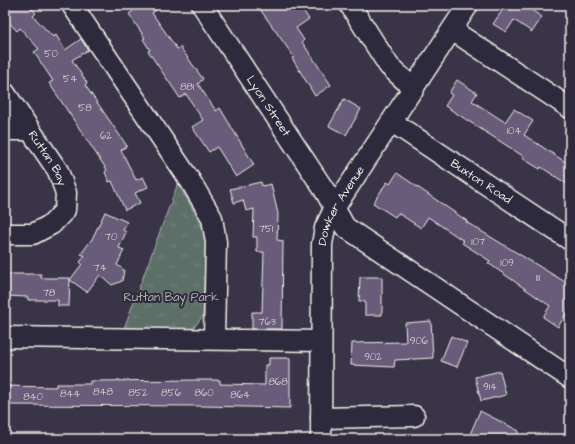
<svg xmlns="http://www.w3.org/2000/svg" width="575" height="444" font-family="'Architects Daughter',sans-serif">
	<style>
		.park { fill: url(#park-tufts); stroke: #a8b0a8 }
		.building { fill: #675c7a; stroke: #f4f1e8 }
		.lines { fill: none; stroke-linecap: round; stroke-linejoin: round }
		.minor-casing { stroke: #f4f1e8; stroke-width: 23 }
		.minor { stroke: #2f2a3d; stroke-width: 20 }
		.labels { text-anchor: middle; stroke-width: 4; stroke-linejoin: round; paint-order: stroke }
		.number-label { font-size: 10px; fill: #d1cccc }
		.street-label { font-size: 12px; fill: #f4f1e8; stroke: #2f2a3d }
		.park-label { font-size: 12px; fill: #afb6ae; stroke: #2f2a3d }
	</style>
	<defs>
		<pattern id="park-tufts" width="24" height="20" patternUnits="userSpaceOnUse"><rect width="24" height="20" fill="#5b6f68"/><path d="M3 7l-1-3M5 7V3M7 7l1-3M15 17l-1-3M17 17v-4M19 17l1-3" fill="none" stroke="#73847e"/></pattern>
	</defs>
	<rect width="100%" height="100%" fill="#3a3449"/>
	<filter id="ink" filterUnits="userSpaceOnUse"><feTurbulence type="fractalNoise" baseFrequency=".025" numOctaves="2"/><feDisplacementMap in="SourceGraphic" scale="8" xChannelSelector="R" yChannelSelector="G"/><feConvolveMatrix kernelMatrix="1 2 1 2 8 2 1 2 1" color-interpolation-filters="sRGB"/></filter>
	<g filter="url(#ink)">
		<path class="park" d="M 178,183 L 206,233 L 203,316 L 192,330 L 123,331 Z"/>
		<g class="building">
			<path d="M 5,5 L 28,5 L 36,13 L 33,16 L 53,37 L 56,35 L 65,50 L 81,39 L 88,50 L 72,60 L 87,83 L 85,85 L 127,146 L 121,150 L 136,180 L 143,177 L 148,187 L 135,193 L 140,203 L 125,210 L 112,181 L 109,182 L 105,172 L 107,170 L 49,83 L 53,81 L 34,52 L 39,49 L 20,28 L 17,31 L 5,18 Z"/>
			<path d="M 129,5 L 164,5 L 152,13 L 177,49 L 180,47 L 203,79 L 198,84 L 216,111 L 220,108 L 254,165 L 236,177 L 217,147 L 209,152 L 192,127 L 203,120 L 186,94 L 180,98 L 148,51 L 150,50 L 143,39 L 145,38 L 129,14 L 133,11 Z"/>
			<path d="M 257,5 L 299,5 L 309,19 L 296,28 L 304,40 L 302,42 L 331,85 L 315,96 L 292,58 L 294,57 Z"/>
			<path d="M 506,5 L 524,5 L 542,17 L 532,32 L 514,20 L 506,32 L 493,24 Z"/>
			<path d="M 457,80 L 477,93 L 472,101 L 505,122 L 514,109 L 533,121 L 524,135 L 570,165 L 570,186 L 541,167 L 540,169 L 522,158 L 523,156 L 445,106 L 452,95 L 449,93 Z"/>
			<path d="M 344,99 L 361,109 L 346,135 L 329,126 Z"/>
			<path d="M 397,173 L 467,221 L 466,222 L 570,285 L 570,307 L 558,327 L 543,317 L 550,306 L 488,263 L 490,261 L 462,243 L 464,241 L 428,217 L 421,228 L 398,213 L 395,217 L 373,203 L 387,182 L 390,184 Z"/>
			<path d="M 261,182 L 262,186 L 271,184 L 278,214 L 277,240 L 283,241 L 282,329 L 252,329 L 252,312 L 262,312 L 264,252 L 257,252 L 257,237 L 253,237 L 254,209 L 246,211 L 243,200 L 234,203 L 230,189 Z"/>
			<path d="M 105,212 L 127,222 L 123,230 L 126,232 L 119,248 L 124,250 L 117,265 L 124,270 L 122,281 L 112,285 L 100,275 L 87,292 L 70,280 L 82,264 L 80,262 L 85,256 L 81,254 L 92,239 Z"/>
			<path d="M 5,274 L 41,274 L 41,278 L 70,278 L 69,306 L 58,306 L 58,300 L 28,300 L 28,297 L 5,296 Z"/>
			<path d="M 360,277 L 382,277 L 382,315 L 365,315 L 365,301 L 359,301 Z"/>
			<path d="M 431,321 L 433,358 L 395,360 L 394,367 L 351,365 L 352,343 L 406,342 L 405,323 Z"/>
			<path d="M 451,336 L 467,343 L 457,367 L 441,361 Z"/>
			<path d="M 269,358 L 290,358 L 290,408 L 203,406 L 5,405 L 5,386 L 56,387 L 56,384 L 90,384 L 90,381 L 202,380 L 220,380 L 220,384 L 265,385 L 265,365 L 269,365 Z"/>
			<path d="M 500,371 L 506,395 L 481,401 L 475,377 Z"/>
			<path d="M 480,411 L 519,431 L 514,439 L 468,439 Z"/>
		</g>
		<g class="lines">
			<defs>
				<g id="minor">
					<path d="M 72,5 L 191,182 L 212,218 L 216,242 L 214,338"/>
					<path id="s1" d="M 202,5 L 325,191 L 345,227 L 570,378"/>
					<path d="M 350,5 L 389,66 L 414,89"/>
					<path d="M 452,30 L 570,108"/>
					<path id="s2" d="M 5,93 L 58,171 L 66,193 L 65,210 L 52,224 L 33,234 L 5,234"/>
					<path id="s3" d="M 392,122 L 570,240"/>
					<path d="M 5,130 L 29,130"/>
					<path d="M 5,337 L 321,341"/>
					<path d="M 321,418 L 414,416"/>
					<path id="s4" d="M 321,439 L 322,244 L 325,228 L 335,207 L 468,5"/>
				</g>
			</defs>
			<use href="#minor" class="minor-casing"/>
			<use href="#minor" class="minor"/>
		</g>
	</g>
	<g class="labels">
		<g class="number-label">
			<text x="51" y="57">50</text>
			<text x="70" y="82">54</text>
			<text x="187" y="90">881</text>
			<text x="85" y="111">58</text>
			<text x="514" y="134">104</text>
			<text x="106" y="139">62</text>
			<text x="266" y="232">751</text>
			<text x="111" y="240">70</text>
			<text x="478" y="245">107</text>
			<text x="507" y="266">109</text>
			<text x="100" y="271">74</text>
			<text x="538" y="281">111</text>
			<text x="49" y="296">78</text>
			<text x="267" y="325">763</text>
			<text x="419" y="344">906</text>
			<text x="373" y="360">902</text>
			<text x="278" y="385">868</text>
			<text x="490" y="390">914</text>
			<text x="103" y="395">848</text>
			<text x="138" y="396">852</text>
			<text x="171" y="396">856</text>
			<text x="204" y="396">860</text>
			<text x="70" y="397">844</text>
			<text x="240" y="398">864</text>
			<text x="33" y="400">840</text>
		</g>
		<g class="street-label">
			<text dy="4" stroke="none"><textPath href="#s1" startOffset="121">Lyon Street</textPath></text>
			<text dy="4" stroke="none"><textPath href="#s2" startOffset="78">Ruttan Bay</textPath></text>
			<text dy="4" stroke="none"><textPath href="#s3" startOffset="107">Buxton Road</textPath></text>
			<text dy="4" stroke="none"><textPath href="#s4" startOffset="238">Dowker Avenue</textPath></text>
		</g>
		<g class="park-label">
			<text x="171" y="301">Ruttan Bay Park</text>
		</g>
	</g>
	<rect width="575" height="444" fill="none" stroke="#2f2a3d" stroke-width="20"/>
	<rect x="10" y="10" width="555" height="424" fill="none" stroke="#f4f1e8" stroke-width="1.5" filter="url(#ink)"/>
</svg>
